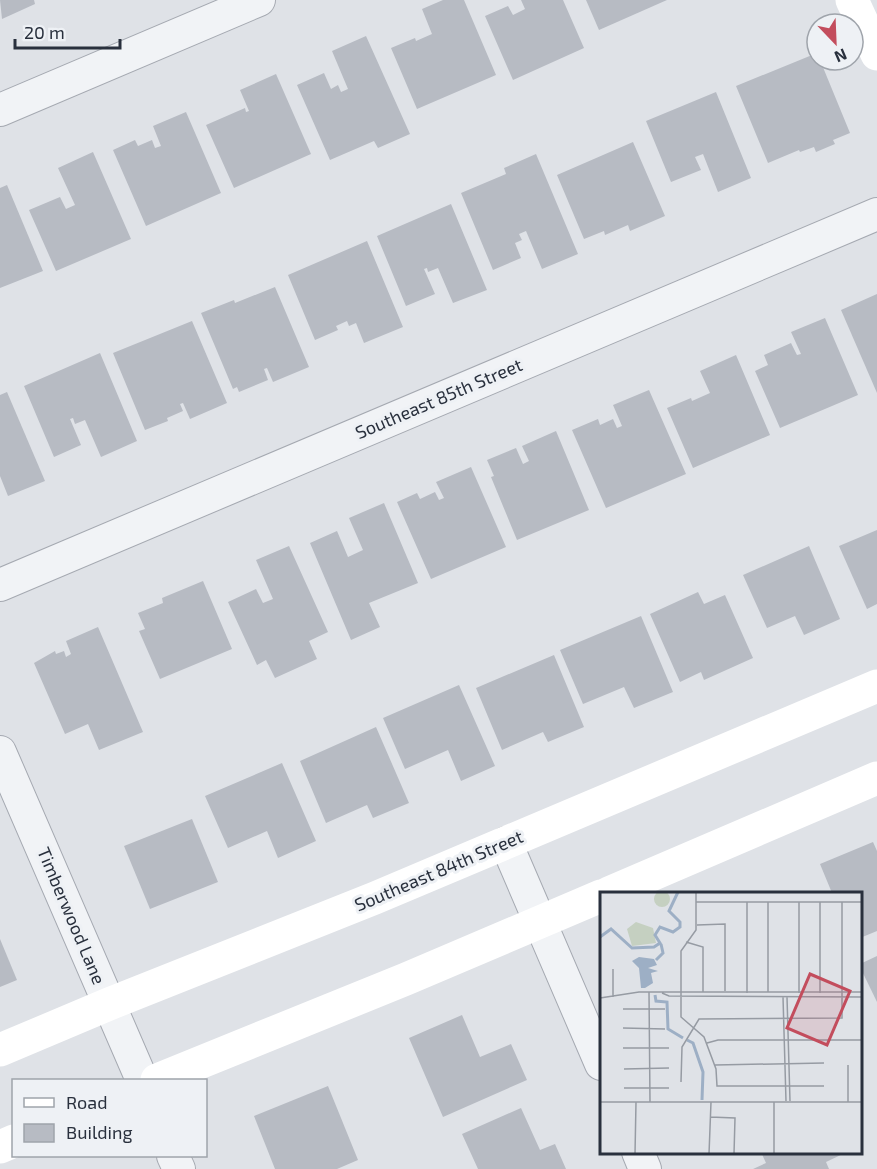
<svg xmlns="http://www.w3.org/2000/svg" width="877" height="1169" font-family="'Exo 2',sans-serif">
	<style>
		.building { fill: #b7bbc3 }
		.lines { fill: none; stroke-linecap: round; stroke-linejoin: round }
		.street-casing { stroke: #a5a9b1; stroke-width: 34 }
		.street { stroke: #f1f3f6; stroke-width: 32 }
		.secondary { stroke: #fff; stroke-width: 33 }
		.labels { text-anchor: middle; stroke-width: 6; stroke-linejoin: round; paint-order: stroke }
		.street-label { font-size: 18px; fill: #29303d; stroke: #eef1f5 }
		.inset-river { fill: none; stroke: #9dafc5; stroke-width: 3 }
		.inset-road { fill: none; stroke: #969ba3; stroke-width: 1.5 }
		.view { fill: #c34d5d; fill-opacity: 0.15; stroke: #c34d5d; stroke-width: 3 }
		.inset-edge { fill: none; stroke: #29303d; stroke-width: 3 }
	</style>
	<rect width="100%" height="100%" fill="#dfe2e7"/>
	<g class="building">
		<path d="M 0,0 L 34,0 L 35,4 L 2,19 Z"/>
		<path d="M 443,0 L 464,0 L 496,75 L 417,109 L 391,48 L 415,38 L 416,41 L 432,34 L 422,9 Z"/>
		<path d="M 521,0 L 563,0 L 584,48 L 513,80 L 485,16 L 508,6 L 513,15 L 525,9 Z"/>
		<path d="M 586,0 L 667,0 L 599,30 Z"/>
		<path d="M 366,36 L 410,134 L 378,148 L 374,141 L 330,160 L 297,85 L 324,73 L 331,89 L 338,85 L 341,92 L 348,89 L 332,51 Z"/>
		<path d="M 817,53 L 817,60 L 820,60 L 850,133 L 833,140 L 835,144 L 816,152 L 814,147 L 800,152 L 799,150 L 768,163 L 736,86 Z"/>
		<path d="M 276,74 L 311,154 L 234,188 L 206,125 L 245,108 L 246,112 L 249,111 L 240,90 Z"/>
		<path d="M 716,92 L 751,178 L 718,192 L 703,154 L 695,157 L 701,170 L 671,182 L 646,121 Z"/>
		<path d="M 186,112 L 221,193 L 146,226 L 113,150 L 135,140 L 138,146 L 152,140 L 155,148 L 161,146 L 153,126 Z"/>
		<path d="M 633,142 L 665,216 L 630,231 L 628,225 L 605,235 L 604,231 L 584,239 L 557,175 Z"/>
		<path d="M 93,152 L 131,239 L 56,271 L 29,210 L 60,197 L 66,209 L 75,205 L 58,168 Z"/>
		<path d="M 536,154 L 578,254 L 542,269 L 526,231 L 519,234 L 522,240 L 515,243 L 521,258 L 493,270 L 461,193 L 506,174 L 504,168 Z"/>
		<path d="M 7,185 L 43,271 L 0,288 L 0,188 Z"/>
		<path d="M 451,204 L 487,290 L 453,303 L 438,268 L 428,272 L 427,268 L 424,269 L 435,294 L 406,306 L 377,236 Z"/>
		<path d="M 367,241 L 403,327 L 364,343 L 356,323 L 349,326 L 347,321 L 336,326 L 338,330 L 315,340 L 288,275 Z"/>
		<path d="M 275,287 L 309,367 L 273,382 L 267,368 L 264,369 L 268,380 L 239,392 L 237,387 L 233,389 L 201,313 L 234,300 L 235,303 Z"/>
		<path d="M 877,294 L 877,393 L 841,310 Z"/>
		<path d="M 825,318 L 858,395 L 780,428 L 755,371 L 768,365 L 764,355 L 791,343 L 797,355 L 801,354 L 791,332 Z"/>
		<path d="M 192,321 L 227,403 L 190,419 L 183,403 L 180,404 L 183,411 L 167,418 L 168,421 L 145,430 L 113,353 Z"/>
		<path d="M 100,353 L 137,441 L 101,457 L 85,420 L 75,424 L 73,418 L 70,419 L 81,445 L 54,457 L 24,386 Z"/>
		<path d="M 736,355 L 770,435 L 693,468 L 667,408 L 691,398 L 692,401 L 710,393 L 700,371 Z"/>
		<path d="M 649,390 L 686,474 L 606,508 L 572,430 L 598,419 L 600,425 L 613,419 L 617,428 L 622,426 L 613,405 Z"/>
		<path d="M 7,392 L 45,481 L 8,496 L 0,476 L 0,395 Z"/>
		<path d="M 556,431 L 589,510 L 517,540 L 491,477 L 494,476 L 487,460 L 516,448 L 523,464 L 529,461 L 522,446 Z"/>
		<path d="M 471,467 L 506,547 L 431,579 L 397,502 L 417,493 L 420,499 L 435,492 L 439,500 L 444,498 L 436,482 Z"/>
		<path d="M 384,503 L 418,583 L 369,603 L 380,627 L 351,640 L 310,543 L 337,531 L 348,557 L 363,550 L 349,518 Z"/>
		<path d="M 877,530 L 877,604 L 867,609 L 839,546 Z"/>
		<path d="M 289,546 L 328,632 L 309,641 L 317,659 L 275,678 L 266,660 L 257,665 L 228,602 L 256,589 L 263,603 L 273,599 L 256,560 Z"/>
		<path d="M 809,546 L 840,619 L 804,635 L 795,616 L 767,628 L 743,575 Z"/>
		<path d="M 203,581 L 232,649 L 160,679 L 139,631 L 145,629 L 138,613 L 163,603 L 162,598 Z"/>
		<path d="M 698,592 L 704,604 L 725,595 L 753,658 L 704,680 L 701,672 L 680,682 L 650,614 Z"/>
		<path d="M 641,616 L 673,692 L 634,708 L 624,687 L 583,704 L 560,650 Z"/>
		<path d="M 98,627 L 143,732 L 99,750 L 88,724 L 65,734 L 34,663 L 55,651 L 56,654 L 64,651 L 66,657 L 71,654 L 66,641 Z"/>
		<path d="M 554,655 L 584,727 L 548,742 L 543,732 L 502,750 L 476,688 Z"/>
		<path d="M 459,685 L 495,766 L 461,781 L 448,750 L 405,769 L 383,718 Z"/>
		<path d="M 376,727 L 409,803 L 373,818 L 367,805 L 326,823 L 300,761 Z"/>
		<path d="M 282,763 L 316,841 L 278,858 L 267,831 L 228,848 L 205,796 Z"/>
		<path d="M 192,819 L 218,882 L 150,909 L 124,846 Z"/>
		<path d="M 873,842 L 877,851 L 877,931 L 860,938 L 860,893 L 832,893 L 820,864 Z"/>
		<path d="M 0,939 L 17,980 L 0,987 Z"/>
		<path d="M 877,956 L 877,1002 L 860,967 L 860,964 Z"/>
		<path d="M 462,1015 L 480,1057 L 511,1044 L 527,1080 L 443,1117 L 409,1038 Z"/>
		<path d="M 328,1086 L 358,1160 L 337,1169 L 275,1169 L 254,1116 Z"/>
		<path d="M 521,1108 L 540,1150 L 555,1144 L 566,1169 L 478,1169 L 462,1134 Z"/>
		<path d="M 761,1152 L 847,1152 L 826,1162 L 829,1169 L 753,1169 L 766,1163 Z"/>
	</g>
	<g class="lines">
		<defs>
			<g id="street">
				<path d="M 0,110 L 259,0"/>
				<path d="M 0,585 L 877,214"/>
				<path d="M 0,752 L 142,1080"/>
				<path d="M 506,843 L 601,1064"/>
				<path d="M 638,1152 L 645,1169"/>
				<path d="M 173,1156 L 179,1169"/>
			</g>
		</defs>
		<use href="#street" class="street-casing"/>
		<use href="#street" class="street"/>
		<g class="secondary">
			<path d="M 852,0 L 877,54"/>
			<path d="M 609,893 L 877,778"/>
			<path d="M 0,1050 L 109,1004 L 375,898 L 877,686"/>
			<path d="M 157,1080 L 406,979 L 601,896"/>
			<path d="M 0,1147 L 14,1141"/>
		</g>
	</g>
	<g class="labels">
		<g class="street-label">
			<text transform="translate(439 399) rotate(-23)" y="6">Southeast 85th Street</text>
			<text transform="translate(439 871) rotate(-23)" y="6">Southeast 84th Street</text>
			<text transform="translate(71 916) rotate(67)" y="6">Timberwood Lane</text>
		</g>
	</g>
	<g transform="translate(600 892)">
		<rect width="262" height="262" fill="#dfe2e7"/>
		<path d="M54 7a8 8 0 1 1 16 0a8 8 0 1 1-16 0ZM 36,30 L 53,36 L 56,51 L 32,54 L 27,37 Z" fill="#c5d0c1"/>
		<path d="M 39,65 L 54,67 L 57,73 L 48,76 L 58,79 L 51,81 L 53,91 L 45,96 L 41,96 L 39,76 L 32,69 Z" fill="#9dafc5"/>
		<path class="inset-river" d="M 0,45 L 11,37 L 32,56 L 54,55 L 60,51 L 55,43 L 60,35 L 73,40 L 80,35 L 80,30 L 69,19 L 78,0M 56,68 L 63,61 L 61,52M 55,103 L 56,109 L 67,110 L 68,137 L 83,146M 87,148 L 93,151 L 103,180 L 102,208"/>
		<path class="inset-road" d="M 96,0 L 96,38 L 81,59 L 81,125 L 104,145 L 116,177 L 117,194 L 224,194M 96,10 L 263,10M 147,10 L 147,101M 220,10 L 220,101M 97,33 L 125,32 L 125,99M 86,50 L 103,55 L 103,100M 49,100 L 50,210M 168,100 L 168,10M 62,101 L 69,104 L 263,105M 199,101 L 199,10M 13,105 L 13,77M 183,105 L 186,209M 187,105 L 190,209M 0,106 L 39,100 L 263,100M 23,117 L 65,117M 23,136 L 65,137M 107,151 L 118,148 L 263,148M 23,156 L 69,156M 115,173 L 224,171M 248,173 L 248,210M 24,177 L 69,176M 81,190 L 82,155 L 99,127 L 242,126 L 242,10M 24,196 L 69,196M 0,210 L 263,210M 110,225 L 135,226 L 134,262M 35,262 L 36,210M 109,262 L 111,210M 174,262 L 174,210"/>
		<path class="view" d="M 210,82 L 250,99 L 227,153 L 187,136 Z"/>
		<rect width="262" height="262" class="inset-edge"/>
	</g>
	<rect x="12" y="1079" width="195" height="78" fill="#eef1f5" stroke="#9fa4ab" stroke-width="1.5"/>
	<rect x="24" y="1098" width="30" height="9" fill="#ffffff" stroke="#9fa4ab" stroke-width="1.5"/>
	<text x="66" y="1109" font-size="18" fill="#29303d">Road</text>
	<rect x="24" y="1124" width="30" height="18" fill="#b7bbc3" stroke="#9fa4ab" stroke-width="1.5"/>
	<text x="66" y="1139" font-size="18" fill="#29303d">Building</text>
	<g transform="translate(835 42) rotate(157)"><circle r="28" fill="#eef1f5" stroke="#9fa4ab" stroke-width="1.5"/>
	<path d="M0-4.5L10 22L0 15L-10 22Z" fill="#c34d5d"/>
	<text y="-9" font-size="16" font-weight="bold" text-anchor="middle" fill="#29303d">N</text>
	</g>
	<path d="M15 39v9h105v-9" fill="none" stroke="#29303d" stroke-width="3"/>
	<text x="24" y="39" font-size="18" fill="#29303d" stroke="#eef1f5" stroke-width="4.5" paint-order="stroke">20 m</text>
</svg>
